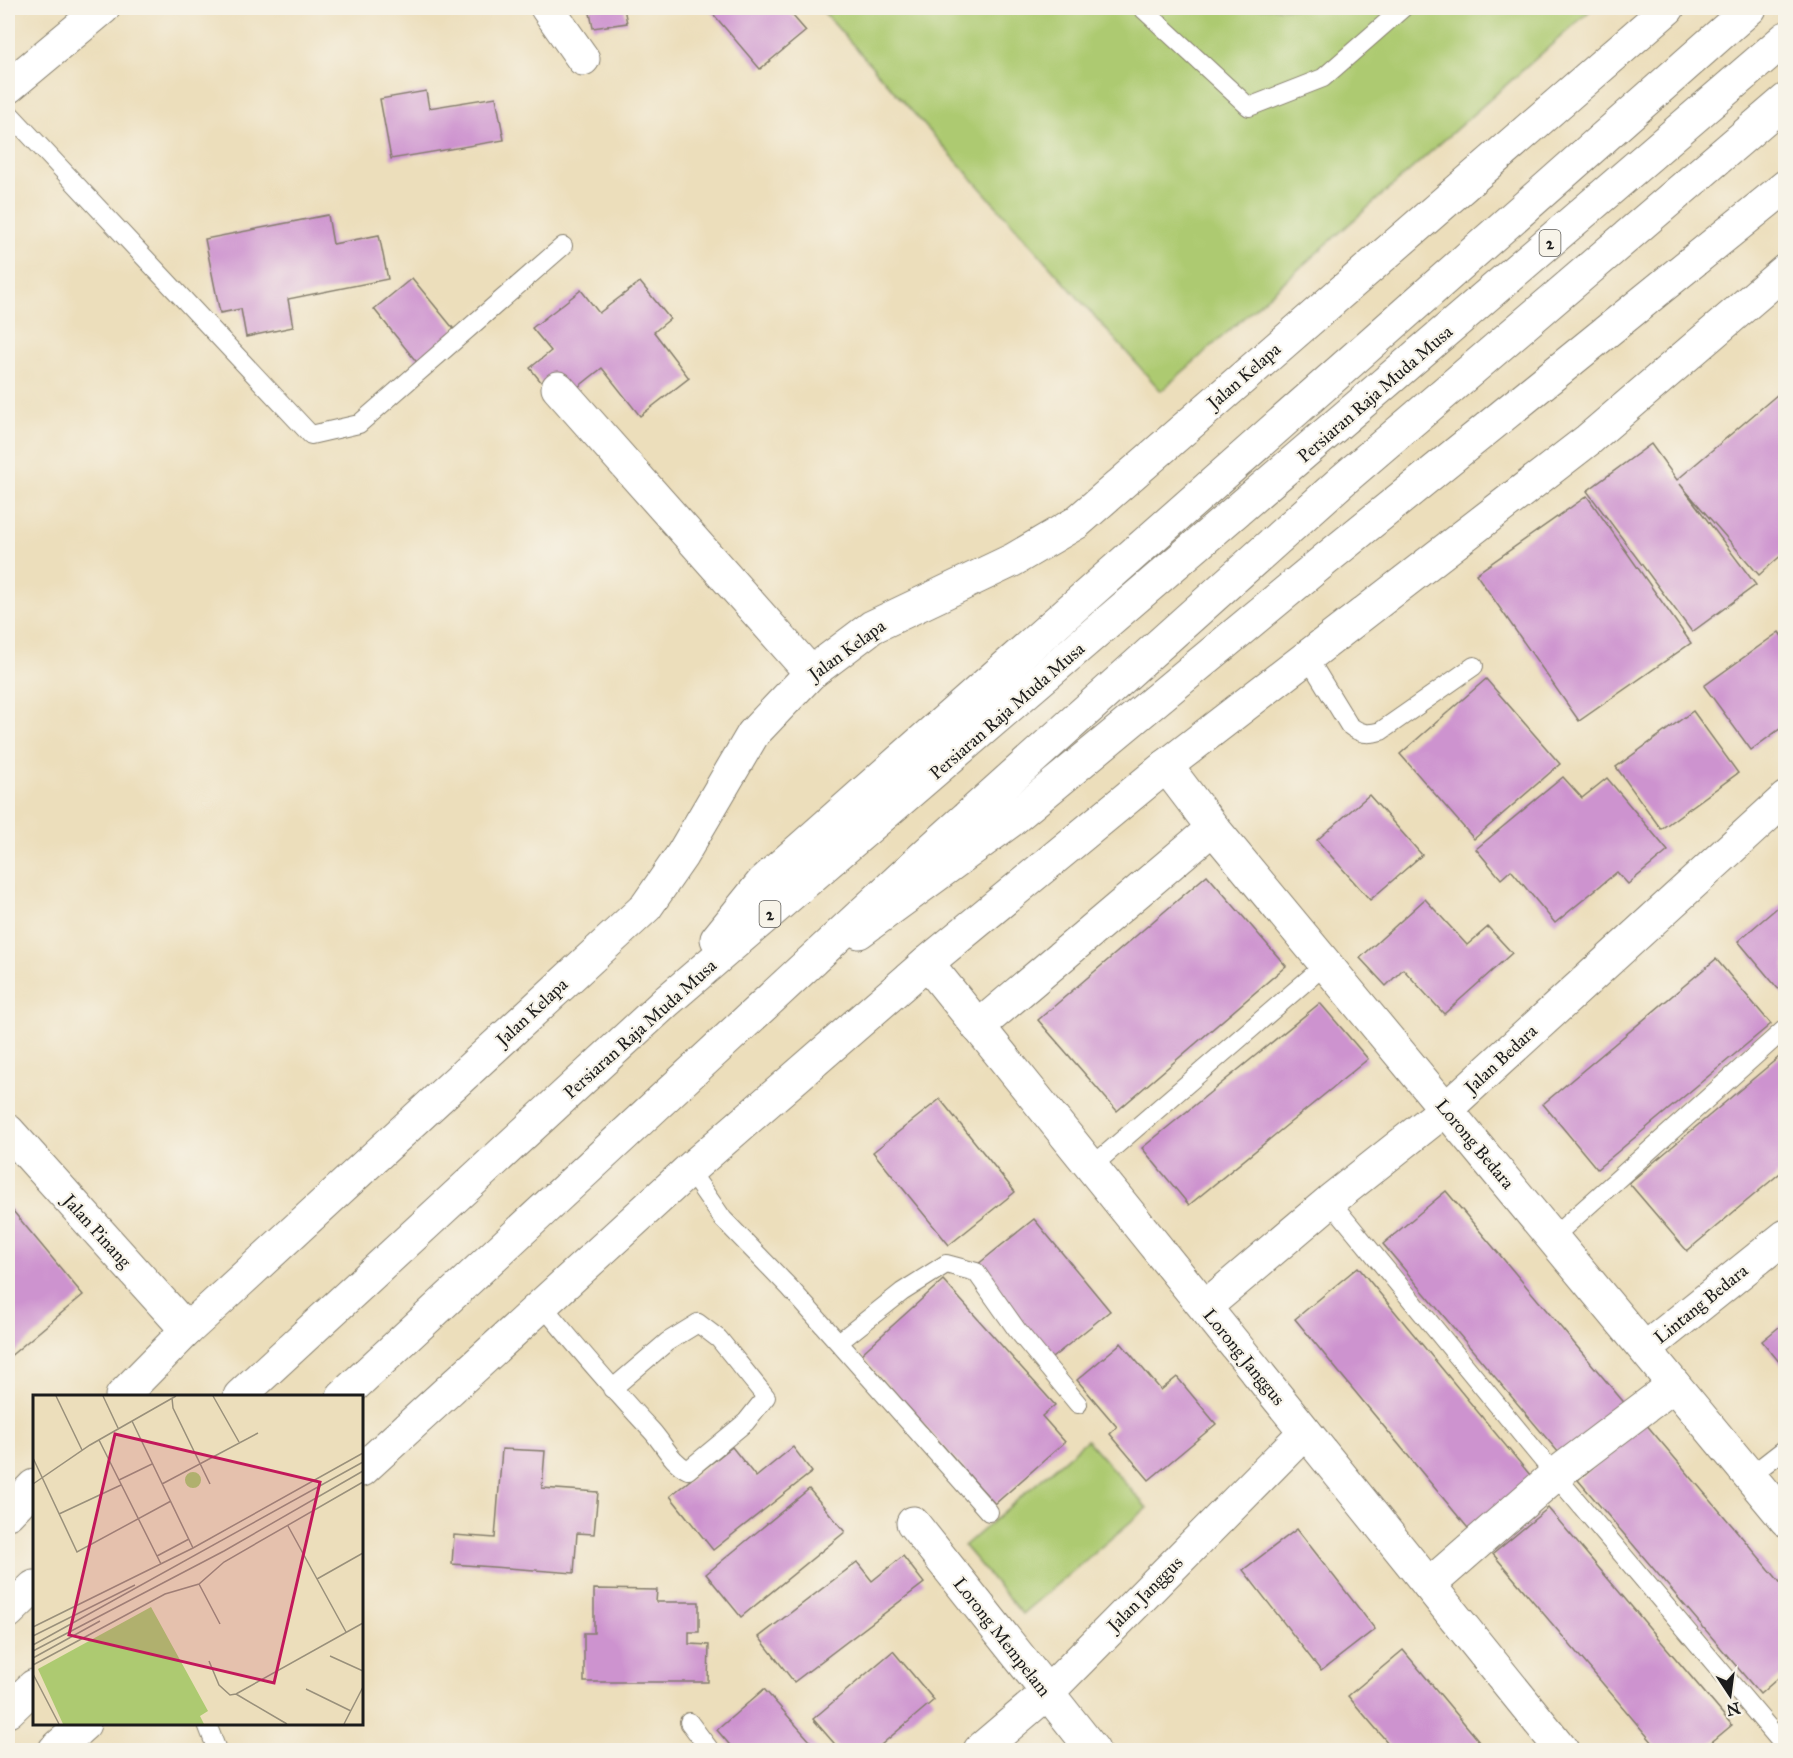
<svg xmlns="http://www.w3.org/2000/svg" width="1793" height="1758" font-family="'IM FELL Great Primer',serif">
	<style>
		.green { fill: #adca71; stroke: #647346; stroke-width: 1.5 }
		.building { fill: #cd93cf }
		.lines { fill: none; stroke-linecap: round; stroke-linejoin: round }
		.lane-casing { stroke: #847d6c; stroke-width: 20 }
		.street-casing { stroke: #847d6c; stroke-width: 35 }
		.secondary-casing { stroke: #847d6c; stroke-width: 35 }
		.highway-casing { stroke: #847d6c; stroke-width: 35 }
		.lane { stroke: #fff; stroke-width: 18 }
		.street { stroke: #fff; stroke-width: 33 }
		.secondary { stroke: #fff; stroke-width: 33 }
		.highway { stroke: #fff; stroke-width: 33 }
		.labels { text-anchor: middle; stroke-width: 4.5; stroke-linejoin: round; paint-order: stroke }
		.shield { fill: #f7f3e8; stroke: #5e5c59; stroke-width: 1.5 }
		.shield-label { font-size: 16px; font-weight: bold; fill: #1c1c1c }
		.street-label { font-size: 18px; fill: #1c1c1c; stroke: #f7f3e8 }
		.inset-road { fill: none; stroke: #99907b; stroke-width: 1.5 }
		.view { fill: #c2185b; fill-opacity: 0.15; stroke: #c2185b; stroke-width: 3 }
		.inset-edge { fill: none; stroke: #1c1c1c; stroke-width: 3 }
	</style>
	<rect width="100%" height="100%" fill="#f7f3e8"/>
	<filter id="ink" filterUnits="userSpaceOnUse"><feTurbulence type="fractalNoise" baseFrequency=".0167" numOctaves="2"/><feDisplacementMap in="SourceGraphic" scale="12" xChannelSelector="R" yChannelSelector="G"/><feConvolveMatrix kernelMatrix="1 2 1 2 8 2 1 2 1" color-interpolation-filters="sRGB"/></filter>
	<filter id="wash" filterUnits="userSpaceOnUse"><feTurbulence type="fractalNoise" baseFrequency=".008" numOctaves="4" result="noise"/><feDisplacementMap in="SourceGraphic" scale="24" xChannelSelector="R" yChannelSelector="G"/><feGaussianBlur stdDeviation="1.35" result="paint"/><feColorMatrix in="noise" values="0 0 0 0 0 0 0 0 0 0 0 0 0 0 0 0 0 1.4 0 .05"/><feComposite in="paint" operator="in"/></filter>
	<g filter="url(#wash)">
		<rect width="100%" height="100%" fill="#ecdebb"/>
		<g class="green">
			<path d="M 820,8 L 1593,8 L 1161,391 Z"/>
			<path d="M 1087,1440 L 1147,1508 L 1022,1614 L 964,1546 Z"/>
		</g>
		<g id="blocks">
			<g class="building">
				<path d="M 589,8 L 624,8 L 627,23 L 593,28 Z"/>
				<path d="M 708,8 L 786,8 L 806,31 L 760,69 Z"/>
				<path d="M 426,91 L 429,108 L 496,97 L 504,140 L 391,159 L 380,99 Z"/>
				<path d="M 328,215 L 333,244 L 379,235 L 388,279 L 288,299 L 293,327 L 246,337 L 241,309 L 220,313 L 205,239 Z"/>
				<path d="M 412,278 L 457,333 L 419,365 L 374,309 Z"/>
				<path d="M 640,282 L 670,319 L 654,332 L 689,378 L 640,416 L 602,368 L 558,403 L 530,368 L 551,351 L 532,328 L 581,290 L 599,313 Z"/>
				<path d="M 1785,388 L 1785,552 L 1759,575 L 1680,484 L 1756,585 L 1692,632 L 1587,491 L 1651,444 L 1677,480 Z"/>
				<path d="M 1587,496 L 1691,643 L 1579,721 L 1476,574 Z"/>
				<path d="M 1779,632 L 1785,641 L 1785,725 L 1751,750 L 1704,686 Z"/>
				<path d="M 1486,679 L 1560,764 L 1474,839 L 1400,754 Z"/>
				<path d="M 1693,711 L 1738,773 L 1661,829 L 1616,767 Z"/>
				<path d="M 1563,777 L 1582,798 L 1607,778 L 1668,851 L 1628,884 L 1617,872 L 1555,923 L 1511,870 L 1501,879 L 1476,849 Z"/>
				<path d="M 1369,795 L 1422,855 L 1370,900 L 1317,840 Z"/>
				<path d="M 1207,875 L 1286,966 L 1117,1111 L 1038,1020 Z"/>
				<path d="M 1425,899 L 1467,945 L 1488,927 L 1512,953 L 1444,1014 L 1403,969 L 1386,986 L 1360,958 Z"/>
				<path d="M 1785,901 L 1785,997 L 1738,941 Z"/>
				<path d="M 1716,959 L 1771,1024 L 1597,1169 L 1543,1104 Z"/>
				<path d="M 1320,1003 L 1368,1059 L 1189,1205 L 1142,1148 Z"/>
				<path d="M 1785,1052 L 1785,1169 L 1687,1251 L 1629,1183 Z"/>
				<path d="M 940,1099 L 1015,1192 L 949,1245 L 873,1152 Z"/>
				<path d="M 1446,1191 L 1627,1406 L 1564,1459 L 1383,1244 Z"/>
				<path d="M 8,1205 L 83,1295 L 8,1358 Z"/>
				<path d="M 1034,1219 L 1110,1311 L 1047,1362 L 972,1269 Z"/>
				<path d="M 1358,1267 L 1535,1481 L 1472,1533 L 1295,1319 Z"/>
				<path d="M 943,1280 L 1055,1405 L 1042,1416 L 1065,1442 L 995,1504 L 861,1354 Z"/>
				<path d="M 1785,1322 L 1785,1369 L 1762,1341 Z"/>
				<path d="M 1121,1343 L 1161,1390 L 1177,1377 L 1216,1424 L 1149,1480 L 1110,1434 L 1117,1427 L 1077,1380 Z"/>
				<path d="M 1645,1423 L 1785,1588 L 1785,1672 L 1760,1694 L 1578,1480 Z"/>
				<path d="M 732,1447 L 756,1477 L 793,1447 L 812,1472 L 713,1550 L 670,1496 Z"/>
				<path d="M 502,1449 L 545,1451 L 542,1488 L 598,1492 L 594,1534 L 577,1533 L 574,1573 L 452,1564 L 454,1535 L 495,1538 Z"/>
				<path d="M 809,1489 L 845,1532 L 741,1617 L 706,1574 Z"/>
				<path d="M 1548,1508 L 1732,1725 L 1702,1750 L 1659,1750 L 1493,1554 Z"/>
				<path d="M 1297,1529 L 1375,1629 L 1321,1671 L 1243,1570 Z"/>
				<path d="M 903,1556 L 924,1583 L 794,1682 L 759,1637 L 857,1562 L 872,1581 Z"/>
				<path d="M 594,1589 L 657,1590 L 656,1602 L 699,1602 L 699,1632 L 689,1632 L 689,1644 L 709,1645 L 708,1682 L 584,1682 L 584,1633 L 594,1633 Z"/>
				<path d="M 1403,1650 L 1479,1741 L 1468,1750 L 1394,1750 L 1348,1696 Z"/>
				<path d="M 893,1651 L 934,1700 L 875,1750 L 840,1750 L 813,1719 Z"/>
				<path d="M 764,1689 L 818,1750 L 734,1750 L 717,1730 Z"/>
			</g>
		</g>
	</g>
	<g filter="url(#ink)">
		<use href="#blocks" fill-opacity="0" stroke="#847d6c" stroke-width="1.5"/>
		<g class="lines">
			<defs>
				<g id="lane">
					<path d="M 1142,8 L 1249,107 L 1323,78 L 1403,8"/>
					<path d="M 8,112 L 311,435 L 359,424 L 563,246"/>
					<path d="M 1308,658 L 1349,725 C 1360,734 1368,735 1381,731 L 1474,666"/>
					<path d="M 1091,1167 L 1326,964"/>
					<path d="M 689,1170 L 723,1219 L 790,1288 L 989,1512"/>
					<path d="M 1330,1201 L 1555,1475 L 1786,1748"/>
					<path d="M 1552,1238 L 1786,1028"/>
					<path d="M 542,1305 C 578,1348 613,1390 651,1430 C 664,1444 671,1462 688,1470 L 746,1422 L 766,1397 L 719,1339 L 698,1323 L 667,1342 L 612,1389"/>
					<path d="M 839,1342 L 902,1292 L 946,1264 L 976,1272 L 1017,1330 L 1078,1404"/>
					<path d="M 1750,1476 L 1786,1448"/>
					<path d="M 689,1722 L 710,1750"/>
					<path d="M 207,1724 L 217,1750"/>
				</g>
				<g id="street">
					<path d="M 547,8 L 583,59"/>
					<path d="M 8,87 L 103,8"/>
					<path d="M 558,388 L 811,673"/>
					<path d="M 1166,766 L 1213,828 L 1786,1520"/>
					<path d="M 927,963 L 1562,1750"/>
					<path d="M 978,1027 L 1213,828"/>
					<path d="M 8,1131 L 187,1330"/>
					<path d="M 1205,1307 L 1330,1201 L 1446,1109 L 1786,798"/>
					<path d="M 1645,1349 L 1786,1236"/>
					<path d="M 122,1396 L 187,1330 L 646,907 L 682,855 L 753,734 L 811,673 L 872,627 L 1013,560 L 1076,523 L 1668,8"/>
					<path d="M 8,1513 L 34,1486"/>
					<path d="M 913,1523 L 1093,1750"/>
					<path d="M 1429,1585 L 1555,1475 L 1674,1385"/>
					<path d="M 980,1750 L 1046,1694 L 1305,1432"/>
				</g>
				<g id="secondary">
					<path d="M 859,932 L 1009,822 L 1326,559 L 1786,186"/>
					<path d="M 362,1470 L 689,1170 L 927,963 L 1166,766 L 1588,440 L 1786,270"/>
					<path d="M 55,1750 L 84,1724"/>
				</g>
				<g id="highway">
					<path d="M 717,939 L 763,882 L 1750,8"/>
					<path d="M 240,1396 L 667,1001 L 1786,38"/>
					<path d="M 343,1396 L 934,847 L 1343,480 L 1786,100"/>
					<path d="M 8,1612 L 34,1587"/>
					<path d="M 8,1711 L 34,1686"/>
				</g>
			</defs>
			<use href="#lane" class="lane-casing"/>
			<use href="#street" class="street-casing"/>
			<use href="#secondary" class="secondary-casing"/>
			<use href="#highway" class="highway-casing"/>
			<use href="#lane" class="lane"/>
			<use href="#street" class="street"/>
			<use href="#secondary" class="secondary"/>
			<use href="#highway" class="highway"/>
		</g>
	</g>
	<g class="labels">
		<g class="shield">
			<rect x="1539.5" y="230" width="21" height="26" rx="4.5"/>
			<rect x="759.5" y="901" width="21" height="26" rx="4.5"/>
		</g>
		<g class="shield-label">
			<text x="1550" y="249">2</text>
			<text x="770" y="920">2</text>
		</g>
		<g class="street-label">
			<text transform="translate(1244 376) rotate(-41)" y="6">Jalan Kelapa</text>
			<text transform="translate(1375 394) rotate(-41)" y="6">Persiaran Raja Muda Musa</text>
			<text transform="translate(847 650) rotate(-36)" y="6">Jalan Kelapa</text>
			<text transform="translate(1007 711) rotate(-41)" y="6">Persiaran Raja Muda Musa</text>
			<text transform="translate(532 1012) rotate(-43)" y="6">Jalan Kelapa</text>
			<text transform="translate(640 1029) rotate(-42)" y="6">Persiaran Raja Muda Musa</text>
			<text transform="translate(1501 1059) rotate(-43)" y="6">Jalan Bedara</text>
			<text transform="translate(1475 1144) rotate(50)" y="6">Lorong Bedara</text>
			<text transform="translate(97 1231) rotate(48)" y="6">Jalan Pinang</text>
			<text transform="translate(1701 1304) rotate(-39)" y="6">Lintang Bedara</text>
			<text transform="translate(1244 1357) rotate(51)" y="6">Lorong Janggus</text>
			<text transform="translate(1145 1594) rotate(-45)" y="6">Jalan Janggus</text>
			<text transform="translate(1002 1637) rotate(52)" y="6">Lorong Mempelam</text>
		</g>
	</g>
	<g transform="translate(33 1395)">
		<rect width="330" height="330" fill="#ecdebb"/>
		<path d="M152 85a8 8 0 1 1 16 0a8 8 0 1 1-16 0ZM 118,212 L 175,316 L 167,321 L 171,329 L 30,329 L 5,274 Z" fill="#adca71"/>
		<path class="inset-road" d="M 23,1 L 49,55M 70,1 L 85,33M 180,1 L 206,47M 139,3 L 140,13 L 177,89M 99,26 L 160,153M 66,45 L 128,169M 0,63 L 44,157 L 138,106M 86,85 L 119,69M 0,89 L 57,50 L 143,1M 129,89 L 225,38M 26,119 L 88,90M 255,131 L 313,237M 124,161 L 156,144M 284,184 L 330,158M 166,189 L 187,229M 0,232 L 160,153 L 330,58M 0,241 L 102,190M 0,250 L 330,67M 0,256 L 191,156 L 330,76M 297,261 L 330,276M 0,263 L 67,226M 176,266 L 186,290 L 197,300 L 203,299M 0,270 L 132,199 L 166,189 L 191,167 L 330,87M 0,279 L 26,329M 273,294 L 318,316M 203,299 L 330,228M 203,299 L 254,329M 311,329 L 330,292"/>
		<path class="view" d="M 82,39 L 287,87 L 241,288 L 36,240 Z"/>
		<rect width="330" height="330" class="inset-edge"/>
	</g>
	<rect width="1793" height="1758" fill="none" stroke="#f7f3e8" stroke-width="30"/>
	<g transform="translate(1730 1695) rotate(167)" stroke="#f7f3e8" stroke-width="4.5" paint-order="stroke">
	<path d="M0-4.5L10 22L0 15L-10 22Z" fill="#1c1c1c"/>
	<text y="-9" font-size="16" font-weight="bold" text-anchor="middle" fill="#1c1c1c">N</text>
	</g>
</svg>
